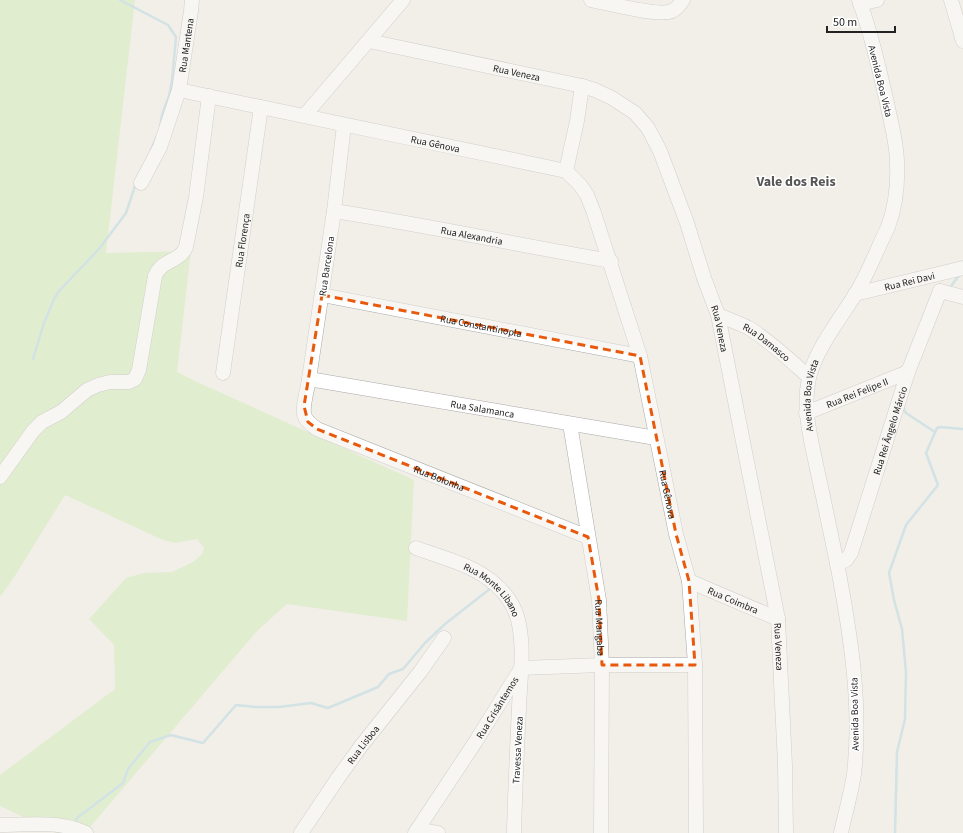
<svg xmlns="http://www.w3.org/2000/svg" width="963" height="833" font-family="'Source Sans 3',sans-serif">
	<style>
		.grass { fill: #cdebb0 }
		.lines { fill: none; stroke-linecap: round; stroke-linejoin: round }
		.stream { stroke: #aad3df; stroke-width: 2.5 }
		.minor-casing { stroke: #a9a9a9; stroke-width: 15 }
		.minor { stroke: #fff; stroke-width: 14 }
		.marked { fill: none; stroke: #e8590c; stroke-width: 3; stroke-dasharray: 8 5; stroke-linejoin: round }
		.labels { text-anchor: middle; stroke-width: 3; stroke-linejoin: round; paint-order: stroke }
		.street-label { font-size: 10px; fill: #222; stroke: #fff }
		.district-label { font-size: 14px; font-weight: bold; fill: #555; stroke: #fff }
	</style>
	<rect width="100%" height="100%" fill="#f2efe9"/>
	<path class="grass" d="M 0,0 L 135,0 L 106,253 L 191,251 L 177,372 L 195,381 L 414,480 L 407,621 L 287,604 L 257,631 L 85,833 L 57,833 L 0,806 L 0,775 L 115,689 L 114,645 L 89,619 L 126,578 L 144,573 L 172,572 L 193,562 L 202,554 L 204,548 L 197,539 L 175,543 L 163,540 L 65,495 L 13,579 L 0,597 Z"/>
	<g class="lines">
		<g class="stream">
			<path d="M 120,0 L 168,25 L 176,37 L 172,81 L 169,96 L 162,115 L 160,127"/>
			<path d="M 151,150 L 157,136"/>
			<path d="M 949,289 L 960,274"/>
			<path d="M 33,359 L 44,323 L 54,299 L 59,291 L 99,249 L 126,213 L 136,183"/>
			<path d="M 904,407 L 904,410 L 906,413 L 935,432"/>
			<path d="M 75,823 L 77,818 L 123,783 L 128,769 L 150,742 L 171,735 L 203,743 L 236,705 L 256,707 L 279,707 L 311,703 L 328,708 L 378,687 L 389,674 L 403,669 L 425,643 L 445,624 L 491,588"/>
			<path d="M 895,833 L 897,752 L 905,719 L 906,672 L 902,629 L 894,600 L 889,573 L 906,525 L 938,485 L 926,453 L 937,428 L 940,427 L 963,429"/>
		</g>
		<defs>
			<g id="minor">
				<path d="M 591,0 C 608,3 658,17 672,11 C 677,9 680,4 683,0"/>
				<path d="M 951,0 L 963,41"/>
				<path d="M 860,4 L 877,0"/>
				<path id="s1" d="M 369,41 L 582,86 L 595,90 L 612,98 L 635,113 L 648,128 L 660,151 L 687,223 L 704,278 L 718,315 L 778,619 L 785,765 L 786,833"/>
				<path id="s2" d="M 179,90 C 308,116 437,144 566,171 L 581,186 L 587,195 L 594,213 L 640,356 L 676,534 L 689,581 L 695,665 L 696,833"/>
				<path d="M 305,115 L 403,0"/>
				<path id="s3" d="M 344,125 L 334,211 L 309,379 C 308,388 301,409 305,417 C 308,423 312,425 317,429 L 588,537"/>
				<path d="M 566,171 L 577,121 L 582,86"/>
				<path id="s4" d="M 141,183 L 160,147 L 179,90 L 191,11 L 192,0"/>
				<path id="s5" d="M 334,211 C 426,225 518,245 611,261"/>
				<path d="M 940,291 L 963,297"/>
				<path id="s6" d="M 855,294 L 963,268"/>
				<path id="s7" d="M 322,295 L 640,356"/>
				<path id="s8" d="M 718,315 C 728,319 739,323 749,328 C 771,342 790,360 809,377"/>
				<path id="s9" d="M 223,373 L 261,107"/>
				<path id="s10" d="M 309,379 L 656,438"/>
				<path id="s11" d="M 806,413 L 908,372"/>
				<path id="s12" d="M 570,424 L 599,600 L 602,665 L 601,833"/>
				<path d="M 0,477 L 33,431 L 42,422 L 61,412 L 87,390 L 98,385 L 110,382 L 129,382 L 135,379 L 139,370 L 155,276 C 163,258 179,263 186,247 L 196,197 L 209,96"/>
				<path id="s13" d="M 416,548 C 443,558 475,565 496,585 C 506,594 515,607 518,620 C 525,648 520,680 519,708 C 517,750 515,791 514,833"/>
				<path id="s14" d="M 837,564 L 846,560 L 851,553 L 908,372 L 940,291"/>
				<path id="s15" d="M 689,581 L 778,619"/>
				<path d="M 521,668 L 602,665 L 695,665"/>
				<path d="M 0,825 C 29,825 59,820 86,833"/>
				<path d="M 418,829 L 438,833"/>
				<path id="s16" d="M 301,833 L 338,778 L 361,746 L 420,672 L 444,638"/>
				<path id="s17" d="M 415,833 L 476,741 L 520,670"/>
				<path id="s18" d="M 841,833 C 845,814 851,794 854,774 C 862,704 850,631 837,563 C 830,531 824,500 817,469 C 811,439 802,409 809,378 C 815,351 839,320 855,295 C 868,274 877,249 888,227 C 895,208 898,184 897,163 C 897,143 891,123 887,103 C 879,68 871,33 859,0"/>
			</g>
		</defs>
		<use href="#minor" class="minor-casing"/>
		<use href="#minor" class="minor"/>
	</g>
	<path d="M0 0H963V833H0ZM 322,295 L 640,356 L 676,534 L 689,581 L 695,665 L 602,665 L 599,600 L 588,537 L 317,429 L 308,422 L 304,406 Z" fill="#f2efe9" fill-opacity=".55" fill-rule="evenodd"/>
	<path class="marked" d="M 322,295 L 640,356 L 676,534 L 689,581 L 695,665 L 602,665 L 599,600 L 588,537 L 317,429 L 308,422 L 304,406 Z"/>
	<g class="labels">
		<g class="street-label">
			<text dy="4" stroke="none"><textPath href="#s4" startOffset="146">Rua Mantena</textPath></text>
			<text dy="4" stroke="none"><textPath href="#s1" startOffset="151">Rua Veneza</textPath></text>
			<text transform="translate(881 81) rotate(76)" y="4">Avenida Boa Vista</text>
			<text dy="4" stroke="none"><textPath href="#s2" startOffset="262">Rua Gênova</textPath></text>
			<text dy="4" stroke="none"><textPath href="#s5" startOffset="140">Rua Alexandria</textPath></text>
			<text dy="4" stroke="none"><textPath href="#s9" startOffset="134">Rua Florença</textPath></text>
			<text transform="translate(326 266) rotate(-82)" y="4">Rua Barcelona</text>
			<text dy="4" stroke="none"><textPath href="#s6" startOffset="56">Rua Rei Davi</textPath></text>
			<text dy="4" stroke="none"><textPath href="#s7" startOffset="162">Rua Constantinopla</textPath></text>
			<text dy="4" stroke="none"><textPath href="#s1" startOffset="511">Rua Veneza</textPath></text>
			<text dy="4" stroke="none"><textPath href="#s8" startOffset="56">Rua Damasco</textPath></text>
			<text dy="4" stroke="none"><textPath href="#s11" startOffset="55">Rua Rei Felipe II</textPath></text>
			<text dy="4" stroke="none"><textPath href="#s18" startOffset="444">Avenida Boa Vista</textPath></text>
			<text dy="4" stroke="none"><textPath href="#s10" startOffset="176">Rua Salamanca</textPath></text>
			<text dy="4" stroke="none"><textPath href="#s14" startOffset="147">Rua Rei Ângelo Márcio</textPath></text>
			<text dy="4" stroke="none"><textPath href="#s3" startOffset="444">Rua Bolonha</textPath></text>
			<text dy="4" stroke="none"><textPath href="#s2" startOffset="738">Rua Gênova</textPath></text>
			<text dy="4" stroke="none"><textPath href="#s13" startOffset="89">Rua Monte Libano</textPath></text>
			<text dy="4" stroke="none"><textPath href="#s15" startOffset="48">Rua Coimbra</textPath></text>
			<text dy="4" stroke="none"><textPath href="#s12" startOffset="206">Rua Mangaba</textPath></text>
			<text dy="4" stroke="none"><textPath href="#s1" startOffset="835">Rua Veneza</textPath></text>
			<text dy="4" stroke="none"><textPath href="#s17" startOffset="150">Rua Crisântemos</textPath></text>
			<text transform="translate(854 714) rotate(-91)" y="4">Avenida Boa Vista</text>
			<text dy="4" stroke="none"><textPath href="#s16" startOffset="108">Rua Lisboa</textPath></text>
			<text transform="translate(517 750) rotate(-87)" y="4">Travessa Veneza</text>
		</g>
		<g class="district-label">
			<text x="796" y="186">Vale dos Reis</text>
		</g>
	</g>
	<path d="M827 26v6h68v-6" fill="none" stroke="#222222" stroke-width="2"/>
	<text x="833" y="26" font-size="12" fill="#222222" stroke="#ffffff" stroke-width="3" paint-order="stroke">50 m</text>
</svg>
